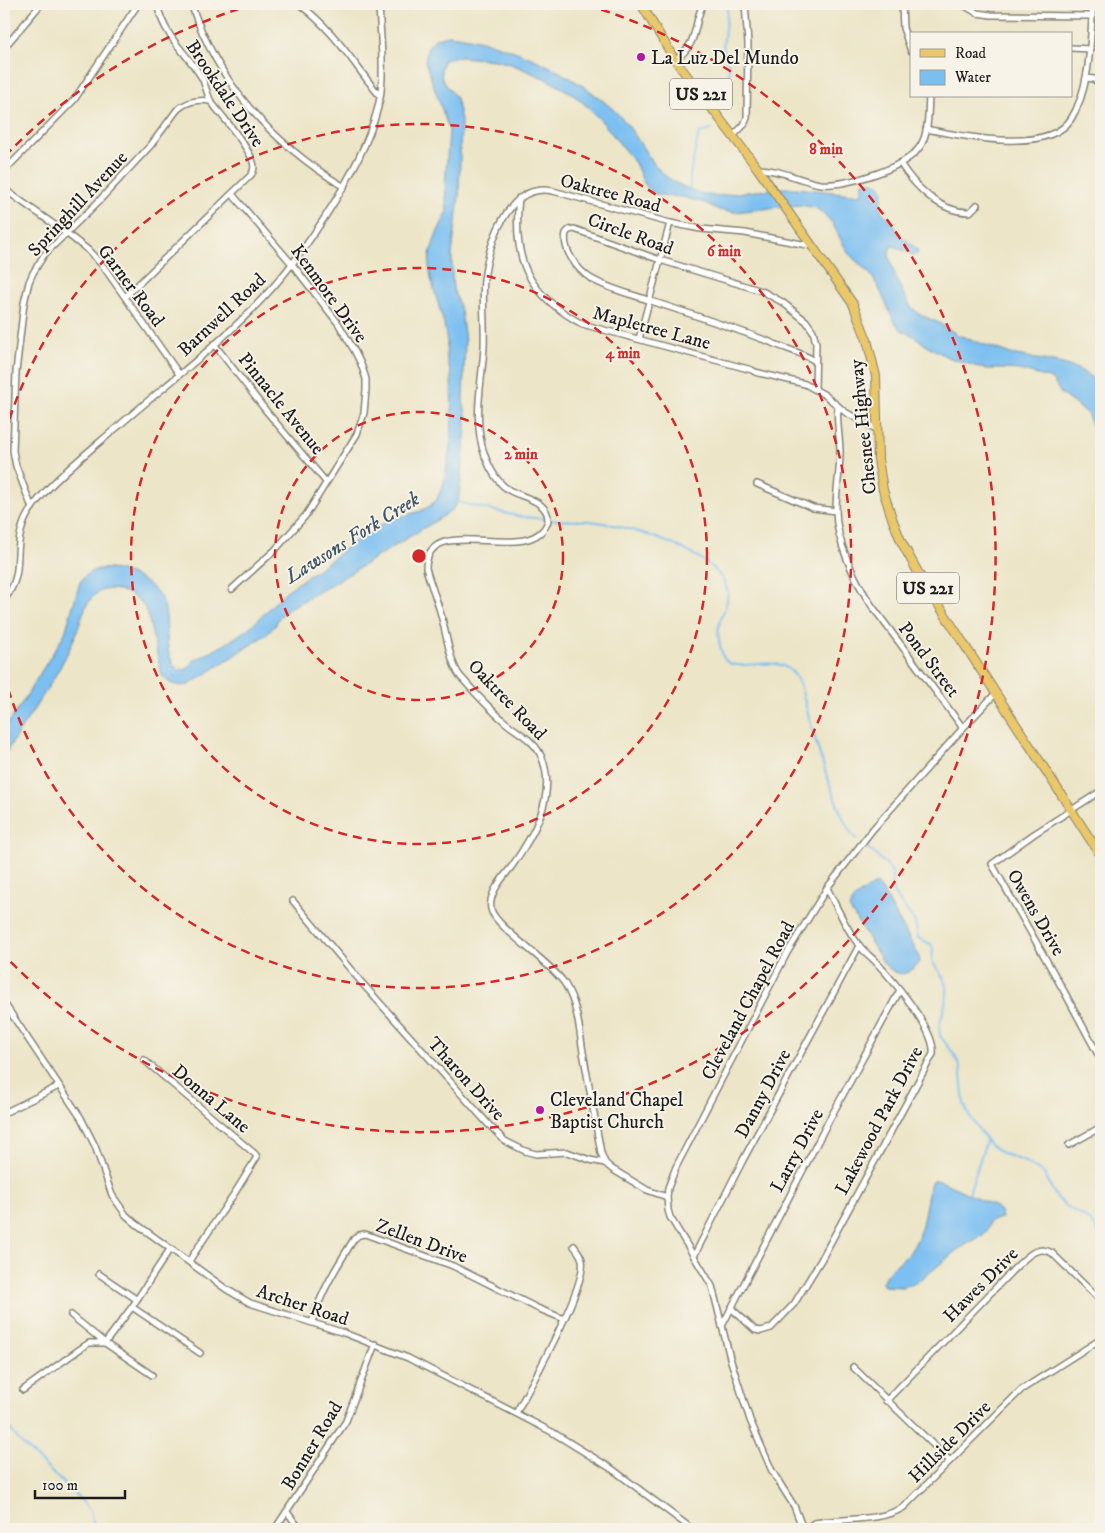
<svg xmlns="http://www.w3.org/2000/svg" width="1105" height="1533" font-family="'IM FELL DW Pica',serif">
	<style>
		.water { fill: #7bbff1; stroke: #4c6e86 }
		.lines { fill: none; stroke-linecap: round; stroke-linejoin: round }
		.stream { stroke: #7bbff1; stroke-width: 2 }
		.street-casing { stroke: #848072; stroke-width: 8 }
		.primary-casing { stroke: #848072; stroke-width: 10 }
		.street { stroke: #fff; stroke-width: 5 }
		.primary { stroke: #eac769; stroke-width: 8 }
		.ring { fill: none; stroke: #d62828; stroke-width: 2.5; stroke-dasharray: 9 6 }
		.poi-dot { fill: #b5179e; stroke: #f7f3e8; stroke-width: 2 }
		.labels { text-anchor: middle; stroke-width: 4; stroke-linejoin: round; paint-order: stroke }
		.shield { fill: #f7f3e8; stroke: #5e5c59; stroke-width: 1 }
		.shield-label { font-size: 18px; font-weight: bold; fill: #1c1c1c }
		.poi-label { font-size: 19px; fill: #1c1c1c; stroke: #f7f3e8; text-anchor: start }
		.street-label { font-size: 19px; fill: #1c1c1c; stroke: #f7f3e8 }
		.water-label { font-size: 20px; font-style: italic; fill: #3d5567; stroke: #f7f3e8 }
		.centre { fill: #d62828; stroke: #f7f3e8; stroke-width: 2.5 }
		.ring-label { font-size: 15px; text-anchor: middle; font-weight: bold; fill: #d62828; stroke: #f7f3e8; stroke-width: 4; stroke-linejoin: round; paint-order: stroke }
	</style>
	<rect width="100%" height="100%" fill="#f7f3e8"/>
	<filter id="ink" filterUnits="userSpaceOnUse"><feTurbulence type="fractalNoise" baseFrequency=".02" numOctaves="2"/><feDisplacementMap in="SourceGraphic" scale="10" xChannelSelector="R" yChannelSelector="G"/><feConvolveMatrix kernelMatrix="1 2 1 2 8 2 1 2 1" color-interpolation-filters="sRGB"/></filter>
	<filter id="wash" filterUnits="userSpaceOnUse"><feTurbulence type="fractalNoise" baseFrequency=".0096" numOctaves="4" result="noise"/><feDisplacementMap in="SourceGraphic" scale="20" xChannelSelector="R" yChannelSelector="G"/><feGaussianBlur stdDeviation="1.12" result="paint"/><feColorMatrix in="noise" values="0 0 0 0 0 0 0 0 0 0 0 0 0 0 0 0 0 1.4 0 .05"/><feComposite in="paint" operator="in"/></filter>
	<g filter="url(#wash)">
		<rect width="100%" height="100%" fill="#ece5c8"/>
		<g class="water">
			<path d="M 449,35 C 506,41 575,73 617,113 C 633,129 642,148 655,165 C 669,183 693,193 715,196 L 780,188 L 796,188 L 861,195 L 863,182 C 868,181 877,181 881,186 C 887,193 877,203 882,212 C 884,216 887,216 891,219 C 895,222 894,228 898,232 C 903,240 913,243 918,251 L 917,254 L 913,255 L 894,246 L 890,247 L 889,255 L 896,279 L 910,306 L 919,314 L 939,323 L 958,335 L 1011,354 L 1063,364 L 1080,370 L 1101,384 L 1101,450 L 1087,413 L 1061,394 L 1054,382 L 1049,378 L 1019,370 L 1007,369 L 987,369 L 975,366 L 947,357 L 924,344 L 914,336 L 901,330 L 894,321 L 879,288 L 871,275 L 848,253 L 832,223 L 825,215 L 816,208 L 800,205 L 734,212 L 719,210 L 705,203 L 682,197 L 658,195 L 650,191 L 644,183 L 635,163 L 604,124 L 588,107 L 571,93 L 546,79 L 511,64 L 495,60 L 461,57 L 450,58 L 443,61 L 441,69 L 442,79 L 456,98 L 461,120 L 459,196 L 452,255 L 452,275 L 453,289 L 461,311 L 465,341 L 463,402 L 466,413 L 466,427 L 462,475 L 458,502 L 450,512 L 326,588 L 293,606 L 279,617 L 275,626 L 267,634 L 189,685 C 177,687 171,685 162,676 L 148,616 C 146,612 145,608 143,605 C 134,593 109,583 96,594 C 83,604 82,620 76,634 C 58,679 28,715 4,756 L 4,729 L 17,711 L 65,633 L 80,582 C 84,577 88,572 95,570 C 115,564 153,580 162,600 C 172,623 160,650 178,670 L 186,670 L 193,661 L 224,645 L 246,630 L 257,621 L 285,592 L 332,559 L 363,535 L 392,519 L 421,511 L 430,506 L 437,499 L 444,483 L 450,447 L 452,421 L 451,375 L 446,356 L 447,342 L 444,324 L 431,279 L 429,266 L 430,254 L 436,235 L 447,213 L 445,185 L 449,130 L 425,61 L 428,47 L 436,38 Z"/>
			<path d="M 876,884 L 882,890 L 918,954 L 920,961 C 909,975 900,979 885,965 L 849,908 C 852,897 866,890 876,884 Z"/>
			<path d="M 935,1180 L 941,1181 L 994,1206 L 1000,1211 L 1002,1218 L 990,1221 L 987,1231 L 983,1235 L 957,1250 L 922,1279 L 913,1284 L 903,1287 L 884,1286 L 882,1283 C 886,1269 901,1263 910,1252 C 925,1231 924,1205 931,1182 Z"/>
		</g>
		<g class="lines">
			<g class="stream">
				<path d="M 727,105 L 724,100 L 728,90 L 729,76 L 729,66 L 725,56 L 723,46 L 728,4"/>
				<path d="M 690,192 L 690,174 L 699,133 L 714,129"/>
				<path d="M 457,502 L 517,516 L 543,519"/>
				<path d="M 553,520 C 565,521 578,520 590,521 C 624,525 719,551 727,590 C 730,603 721,613 719,626 C 717,635 720,647 723,656 C 732,678 772,651 792,672 C 802,683 804,701 808,714 C 815,740 840,826 857,840"/>
				<path d="M 865,846 L 886,864 L 892,872 L 893,892 L 915,922 L 918,938 L 931,944 L 933,950 L 932,961 L 944,979 L 947,988 L 947,996 L 939,1027 L 940,1036 L 954,1054 L 960,1066 L 964,1104 L 970,1117 L 990,1145 L 1002,1153 L 1025,1162 L 1044,1174 L 1055,1195 L 1063,1204 L 1089,1220 L 1097,1230 L 1101,1240"/>
				<path d="M 969,1194 L 986,1141"/>
				<path d="M 4,1421 L 20,1442 L 85,1504 L 90,1511 L 95,1529"/>
			</g>
		</g>
	</g>
	<g filter="url(#ink)">
		<g class="lines">
			<defs>
				<g id="street">
					<path d="M 191,4 C 219,85 271,142 344,187"/>
					<path d="M 299,4 C 335,31 352,62 380,96"/>
					<path d="M 902,4 L 903,28 L 911,51"/>
					<path d="M 962,4 L 977,13 L 991,15 L 1092,16"/>
					<path d="M 4,48 L 41,4"/>
					<path d="M 1071,48 L 1090,49"/>
					<path d="M 675,60 C 700,42 692,27 703,4"/>
					<path d="M 1086,78 L 1094,79 L 1101,86"/>
					<path d="M 926,129 C 962,136 1048,155 1071,119 C 1091,87 1090,40 1093,4"/>
					<path d="M 733,136 L 744,125 L 747,118 L 748,43 L 745,4"/>
					<path d="M 900,163 C 915,187 941,213 970,212 L 977,205"/>
					<path d="M 758,169 C 781,169 800,181 821,184 C 846,187 909,167 921,145 C 929,131 928,111 929,96"/>
					<path d="M 4,171 L 74,100 L 138,4"/>
					<path d="M 4,189 L 66,233 L 88,250 L 103,266 L 179,374"/>
					<path d="M 232,194 L 292,264 L 338,323 L 354,350 L 361,364 L 366,379 L 366,390 L 364,413 L 357,434 L 306,515 L 275,550 L 232,589"/>
					<path d="M 519,198 C 512,259 527,294 582,324 L 752,370 L 755,372 L 805,384 L 825,395 L 845,412 L 878,430"/>
					<path d="M 125,297 L 250,176 C 254,172 255,168 253,162 C 249,147 222,116 212,103 C 207,96 206,86 202,78 C 185,50 165,39 157,4"/>
					<path d="M 639,339 L 670,223"/>
					<path d="M 214,344 L 267,412 L 326,482"/>
					<path d="M 815,389 L 816,343 L 813,331 L 806,321 L 782,302 L 762,291 L 660,260 L 574,229 L 569,230 L 566,233 C 562,250 577,269 590,278 C 608,289 631,294 651,301 C 691,314 731,327 770,342 C 785,349 801,352 815,361"/>
					<path d="M 838,406 C 836,421 840,437 840,452 C 840,471 836,490 836,510 C 836,542 855,581 872,606 L 963,728"/>
					<path d="M 757,484 L 813,508 L 836,511"/>
					<path d="M 32,508 L 16,466 L 13,451 L 16,372 L 24,303 L 29,282 L 33,273 L 44,255 L 98,202 L 151,145 L 177,110 C 187,101 197,99 210,101"/>
					<path d="M 4,600 C 26,572 12,554 23,525 C 27,512 37,501 46,491 C 69,466 97,445 122,423 C 173,379 229,337 273,287 C 297,260 316,232 335,201 C 354,170 373,134 380,98 C 385,68 380,34 379,4"/>
					<path d="M 1101,791 L 1034,834 L 992,864 L 1065,993 L 1101,1060"/>
					<path d="M 293,901 L 362,983 L 489,1125 L 505,1141 L 525,1151 L 536,1154 L 567,1152 L 590,1160 L 605,1163 L 612,1169 L 647,1190 L 667,1197"/>
					<path d="M 4,1003 L 81,1118 L 95,1146 L 112,1195 L 126,1215 L 135,1223 L 226,1289 L 250,1303 L 344,1333 L 408,1358 L 552,1432 L 612,1469 L 692,1529"/>
					<path d="M 144,1060 L 255,1154 L 257,1157 L 236,1191 L 189,1261"/>
					<path d="M 4,1113 L 59,1086"/>
					<path d="M 1069,1145 L 1101,1127"/>
					<path d="M 605,1163 L 601,1153 C 595,1119 589,1086 583,1052 C 579,1028 578,1006 565,984 C 552,963 494,926 491,909 C 488,893 503,878 512,866 C 533,836 557,796 542,758 C 535,740 519,734 505,722 C 490,709 474,692 460,676 C 450,663 446,632 441,615 C 437,599 430,584 426,568 C 427,509 532,569 548,521 C 549,500 522,498 509,490 C 497,483 490,469 485,456 C 472,421 482,383 484,347 C 485,324 482,301 484,279 C 489,244 508,181 553,191 L 670,223 L 701,229 L 745,233 L 812,246"/>
					<path d="M 694,1256 L 743,1160 L 859,946"/>
					<path d="M 99,1274 L 136,1299"/>
					<path d="M 132,1307 L 200,1353"/>
					<path d="M 731,1308 L 755,1330 L 761,1331 L 771,1328 L 794,1304 L 821,1260 L 933,1054 C 936,1030 892,979 875,961 C 870,956 863,951 859,945 C 847,931 836,905 827,888"/>
					<path d="M 71,1315 L 105,1343 L 152,1375"/>
					<path d="M 312,1322 C 321,1292 337,1266 354,1239 L 359,1235 L 365,1234 L 453,1266 L 537,1308 L 564,1319"/>
					<path d="M 722,1326 L 827,1124 L 900,990"/>
					<path d="M 853,1367 L 950,1461"/>
					<path d="M 23,1390 L 80,1349 L 89,1343 L 105,1343 L 132,1307 L 170,1249"/>
					<path d="M 886,1401 L 1012,1271 C 1024,1260 1036,1243 1052,1253 L 1101,1301"/>
					<path d="M 516,1413 C 530,1387 588,1284 582,1260 C 581,1255 577,1250 574,1246"/>
					<path d="M 287,1512 L 300,1529"/>
					<path d="M 275,1529 L 346,1421 L 375,1344"/>
					<path d="M 803,1529 L 794,1506 L 772,1471 L 750,1420 L 730,1358 L 712,1286 L 670,1217 L 668,1210 L 667,1197 L 668,1188 L 676,1167 L 787,953 L 827,888 L 873,829 L 963,728 L 996,693"/>
					<path d="M 806,1529 L 814,1523 C 843,1517 878,1523 904,1507 L 1021,1390 L 1101,1339"/>
				</g>
				<path id="primary" d="M 641,4 L 675,60 L 758,169 L 853,304 L 867,340 L 876,376 L 878,459 L 883,490 L 893,521 L 902,543 L 920,576 L 1101,856"/>
			</defs>
			<use href="#street" class="street-casing"/>
			<use href="#primary" class="primary-casing"/>
			<use href="#street" class="street"/>
			<use href="#primary" class="primary"/>
		</g>
	</g>
	<g class="ring">
		<circle cx="419" cy="556" r="144"/>
		<circle cx="419" cy="556" r="288"/>
		<path d="M5 433A432 432 0 1 1 5 679"/>
		<path d="M5 156A576 576 0 0 1 251 5M587 5A576 576 0 1 1 5 956"/>
	</g>
	<g class="poi-dot">
		<circle cx="641" cy="57" r="5"/>
		<circle cx="540" cy="1110" r="5"/>
	</g>
	<g class="labels">
		<g class="shield">
			<rect x="670" y="78.5" width="62" height="31" rx="4"/>
			<rect x="897" y="572.5" width="62" height="31" rx="4"/>
		</g>
		<g class="shield-label">
			<text x="701" y="100">US 221</text>
			<text x="928" y="594">US 221</text>
		</g>
		<g class="poi-label">
			<text x="651" y="64">La Luz Del Mundo</text>
			<text x="550" y="1106">Cleveland Chapel<tspan x="550" dy="22">Baptist Church</tspan></text>
		</g>
		<g class="street-label">
			<text transform="translate(226 93) rotate(56)" y="7">Brookdale Drive</text>
			<text transform="translate(611 192) rotate(15)" y="7">Oaktree Road</text>
			<text transform="translate(77 203) rotate(-47)" y="7">Springhill Avenue</text>
			<text transform="translate(631 233) rotate(20)" y="7">Circle Road</text>
			<text transform="translate(132 285) rotate(53)" y="7">Garner Road</text>
			<text transform="translate(330 293) rotate(54)" y="7">Kenmore Drive</text>
			<text transform="translate(221 314) rotate(-43)" y="7">Barnwell Road</text>
			<text transform="translate(652 327) rotate(15)" y="7">Mapletree Lane</text>
			<text transform="translate(282 403) rotate(51)" y="7">Pinnacle Avenue</text>
			<text transform="translate(862 427) rotate(-96)" y="7">Chesnee Highway</text>
			<text transform="translate(930 659) rotate(53)" y="7">Pond Street</text>
			<text transform="translate(508 699) rotate(46)" y="7">Oaktree Road</text>
			<text transform="translate(1037 912) rotate(60)" y="7">Owens Drive</text>
			<text transform="translate(747 1000) rotate(-62)" y="7">Cleveland Chapel Road</text>
			<text transform="translate(467 1078) rotate(48)" y="7">Tharon Drive</text>
			<text transform="translate(762 1093) rotate(-62)" y="7">Danny Drive</text>
			<text transform="translate(212 1098) rotate(40)" y="7">Donna Lane</text>
			<text transform="translate(878 1120) rotate(-62)" y="7">Lakewood Park Drive</text>
			<text transform="translate(796 1150) rotate(-62)" y="7">Larry Drive</text>
			<text transform="translate(422 1240) rotate(20)" y="7">Zellen Drive</text>
			<text transform="translate(980 1284) rotate(-45)" y="7">Hawes Drive</text>
			<text transform="translate(303 1304) rotate(18)" y="7">Archer Road</text>
			<text transform="translate(949 1441) rotate(-45)" y="7">Hillside Drive</text>
			<text transform="translate(311 1445) rotate(-59)" y="7">Bonner Road</text>
		</g>
		<g class="water-label">
			<text transform="translate(352 537) rotate(-32)" y="7">Lawsons Fork Creek</text>
		</g>
	</g>
	<circle cx="419" cy="556" r="8" class="centre"/>
	<g class="ring-label">
		<text x="826" y="154">8 min</text>
		<text x="724" y="256">6 min</text>
		<text x="623" y="358">4 min</text>
		<text x="521" y="459">2 min</text>
	</g>
	<rect width="1105" height="1533" fill="none" stroke="#f7f3e8" stroke-width="20"/>
	<rect x="910" y="32" width="162" height="65" fill="#f7f3e8" stroke="#9f9d96"/>
	<rect x="920" y="49" width="25" height="8" fill="#eac769" stroke="#9f9d96"/>
	<text x="955" y="58" font-size="15" fill="#1c1c1c">Road</text>
	<rect x="920" y="70" width="25" height="15" fill="#7bbff1" stroke="#9f9d96"/>
	<text x="955" y="82" font-size="15" fill="#1c1c1c">Water</text>
	<path d="M35 1490v8h90v-8" fill="none" stroke="#1c1c1c" stroke-width="2.5"/>
	<text x="42" y="1490" font-size="15" fill="#1c1c1c" stroke="#f7f3e8" stroke-width="4" paint-order="stroke">100 m</text>
</svg>
